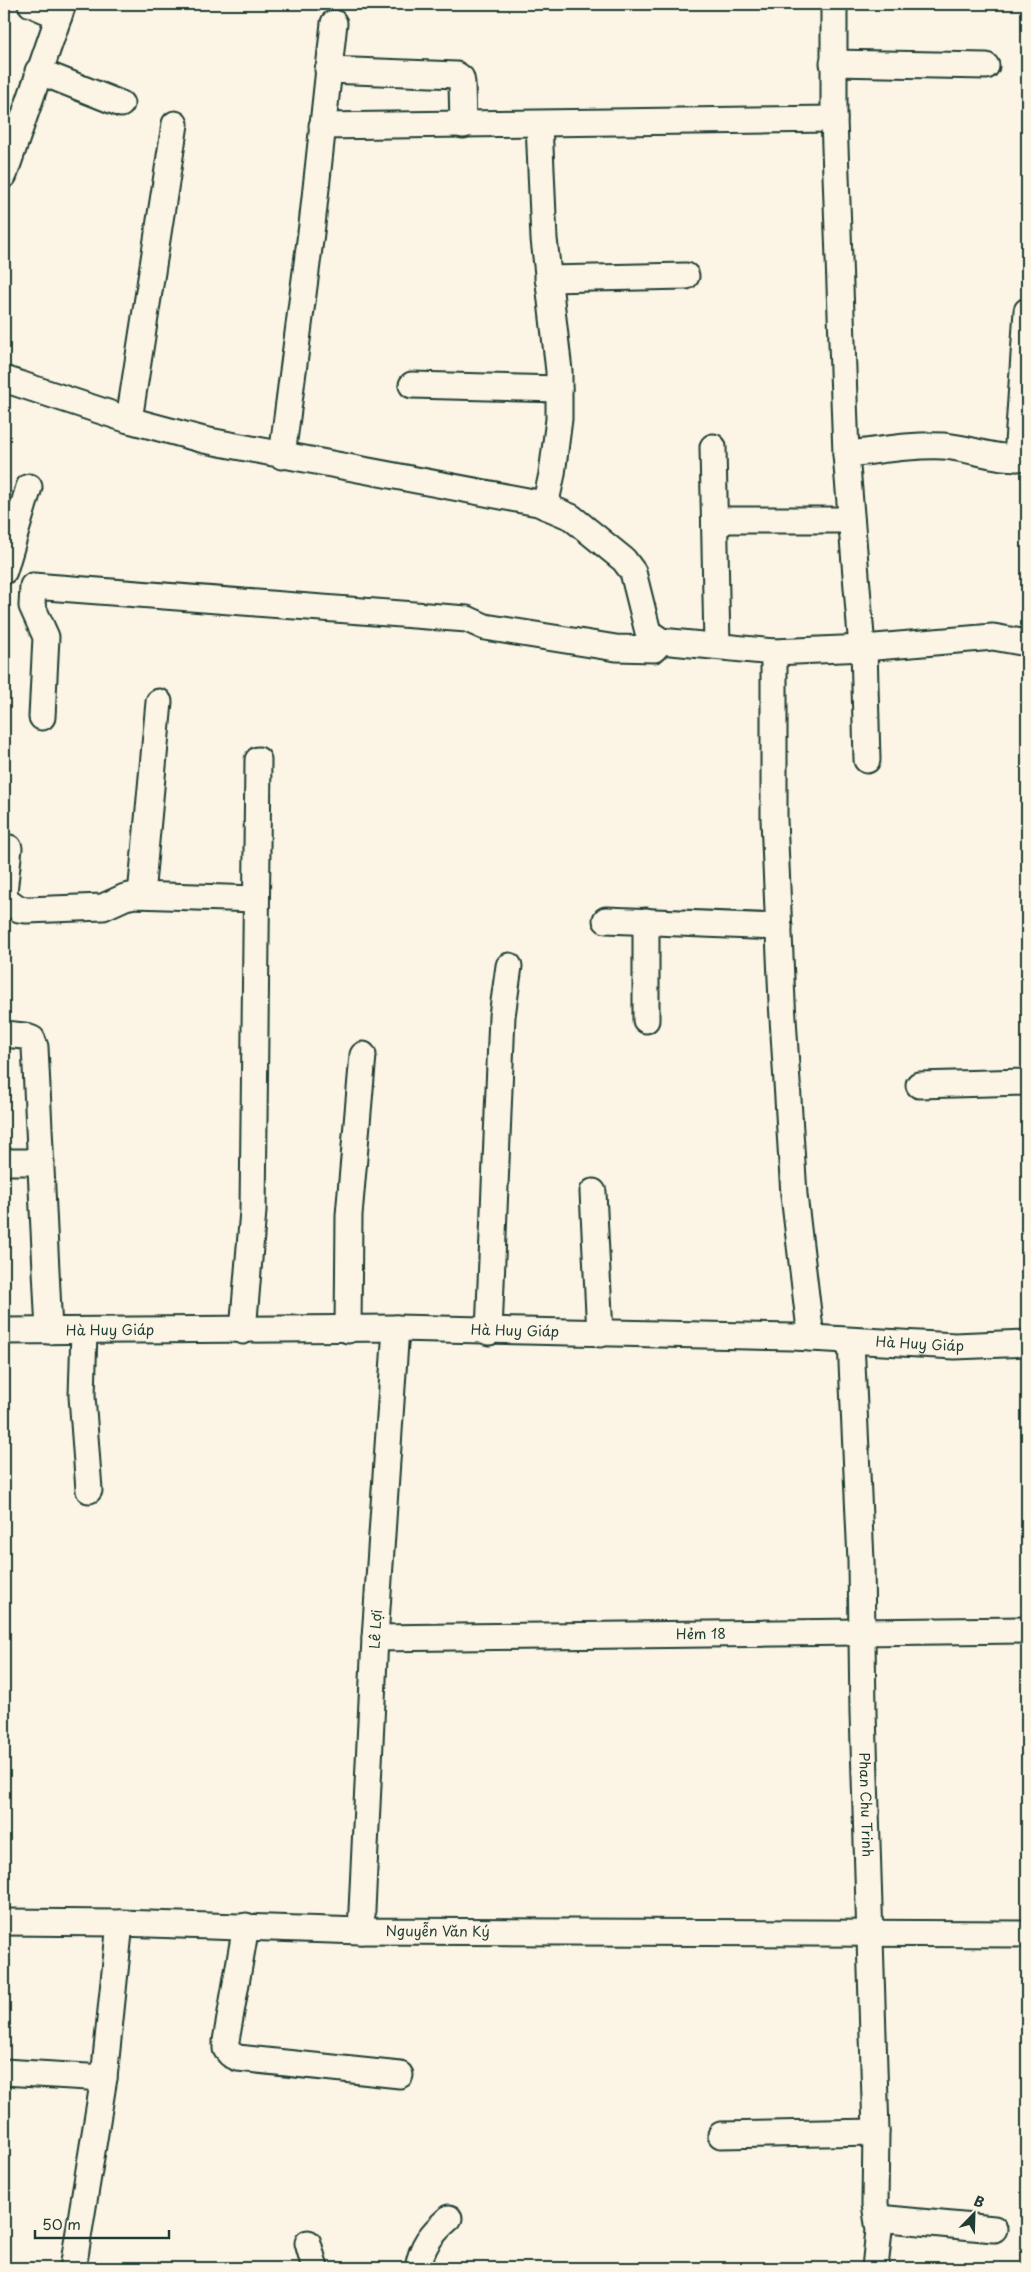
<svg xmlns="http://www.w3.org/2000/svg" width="1031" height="2272" font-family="'Playpen Sans',sans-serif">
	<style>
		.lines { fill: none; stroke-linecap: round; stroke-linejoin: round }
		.minor-casing { stroke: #1f3d34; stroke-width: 29 }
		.minor { stroke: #fcf5e5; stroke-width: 25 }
		.labels { text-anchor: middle; stroke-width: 4; stroke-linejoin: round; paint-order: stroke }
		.street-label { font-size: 14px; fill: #1f3d34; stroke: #fcf5e5 }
	</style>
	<rect width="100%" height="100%" fill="#fcf5e5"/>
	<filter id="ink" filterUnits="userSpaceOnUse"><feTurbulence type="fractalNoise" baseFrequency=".02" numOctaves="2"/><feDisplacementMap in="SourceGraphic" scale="10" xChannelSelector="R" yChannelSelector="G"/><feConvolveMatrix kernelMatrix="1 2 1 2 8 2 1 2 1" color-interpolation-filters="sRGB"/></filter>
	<g filter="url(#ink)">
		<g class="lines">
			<defs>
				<g id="minor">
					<path d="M 31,4 L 59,16"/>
					<path d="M 834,4 L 834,119 L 846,454 L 862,648"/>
					<path d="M 833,63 L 986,66"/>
					<path d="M 328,70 L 457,75 L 461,78 L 462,83 L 463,125"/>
					<path d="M 38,71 L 121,104"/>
					<path d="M 539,124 L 544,239 L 559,371 L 559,419 L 552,474 L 545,506"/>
					<path d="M 322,126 L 834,119"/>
					<path d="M 4,175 L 63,4"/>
					<path d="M 548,279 L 686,276"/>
					<path d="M 4,379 L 129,420 L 204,440 L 538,503 L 571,517 L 624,560 L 633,572 L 648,632 L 661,641 L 774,652 L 864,648 L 993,637 L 1027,643"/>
					<path d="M 412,385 L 559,389"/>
					<path d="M 129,420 L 175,124"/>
					<path d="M 713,447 L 717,646"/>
					<path d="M 846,454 C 878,451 911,444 943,446 C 972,448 998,461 1027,457"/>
					<path d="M 282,456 L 312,225 L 334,23"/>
					<path d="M 1017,458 L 1027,311"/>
					<path d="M 715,528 L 726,520 L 851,520"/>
					<path d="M 4,571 L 29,487"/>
					<path d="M 864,648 L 867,760"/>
					<path d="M 774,652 L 774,819 L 782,1002 L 794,1195 L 811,1338"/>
					<path d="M 42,717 L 46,637 L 32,606 L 33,586 L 467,619 L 485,627 L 616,648 L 654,649 L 661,641"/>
					<path d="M 9,848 L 4,892 L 5,899 L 19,909 L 27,910 L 103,907 L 125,897 L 135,895 L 256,899"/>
					<path d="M 141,895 L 159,702"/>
					<path d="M 606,920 L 779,927"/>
					<path d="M 646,1020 L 646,921"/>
					<path d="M 4,1034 L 24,1036 L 32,1039 L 35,1047 L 49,1331"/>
					<path d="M 919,1085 L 1027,1082"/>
					<path d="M 4,1162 L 41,1162"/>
					<path d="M 593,1192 L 600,1334"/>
					<path d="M 348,1330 L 349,1215 L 363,1055"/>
					<path id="s1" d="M 4,1331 L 396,1328 L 793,1337 L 955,1346 L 1027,1343"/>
					<path d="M 84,1331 L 82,1396 L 89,1490"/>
					<path d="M 243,1331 L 253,1211 L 258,760"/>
					<path d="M 489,1332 L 502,1016 L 509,966"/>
					<path id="s2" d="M 851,1341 L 861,1561 L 863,1713 L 876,2132 L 875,2204 L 879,2230 L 875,2268"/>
					<path id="s3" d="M 375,1638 L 1027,1630"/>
					<path id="s4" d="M 4,1922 L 120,1923 L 361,1931 L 1027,1934"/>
					<path d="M 246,1926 L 226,2041 L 226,2049 L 230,2054 L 238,2058 L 400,2075"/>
					<path id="s5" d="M 361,1931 L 375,1638 L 396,1328"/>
					<path d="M 4,2072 L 104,2078 L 73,2268"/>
					<path d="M 104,2078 L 120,1923"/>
					<path d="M 721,2135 L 876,2132"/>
					<path d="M 878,2218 L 994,2229"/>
					<path d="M 308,2243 L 315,2268"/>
					<path d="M 418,2268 C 422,2245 431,2234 449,2218"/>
				</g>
			</defs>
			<use href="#minor" class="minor-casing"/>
			<use href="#minor" class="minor"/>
		</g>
	</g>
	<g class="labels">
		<g class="street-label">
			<text dy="5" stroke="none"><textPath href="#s1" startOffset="106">Hà Huy Giáp</textPath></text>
			<text dy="5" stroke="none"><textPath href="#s1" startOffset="511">Hà Huy Giáp</textPath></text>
			<text dy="5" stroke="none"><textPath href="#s1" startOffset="916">Hà Huy Giáp</textPath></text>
			<text dy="5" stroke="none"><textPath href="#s5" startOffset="302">Lê Lợi</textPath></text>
			<text dy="5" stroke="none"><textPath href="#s3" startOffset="326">Hẻm 18</textPath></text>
			<text dy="5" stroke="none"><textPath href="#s2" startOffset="464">Phan Chu Trinh</textPath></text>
			<text dy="5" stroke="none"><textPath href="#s4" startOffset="434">Nguyễn Văn Ký</textPath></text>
		</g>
	</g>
	<rect width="1031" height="2272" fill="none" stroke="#fcf5e5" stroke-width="20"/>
	<rect x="10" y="10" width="1011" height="2252" fill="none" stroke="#1f3d34" stroke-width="2" filter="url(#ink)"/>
	<g transform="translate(974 2214) rotate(23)" stroke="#fcf5e5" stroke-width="4" paint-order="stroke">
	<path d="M0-4L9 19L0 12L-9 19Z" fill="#1f3d34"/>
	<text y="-8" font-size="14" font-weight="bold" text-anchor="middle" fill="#1f3d34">B</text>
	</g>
	<path d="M35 2230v8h134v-8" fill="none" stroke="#1f3d34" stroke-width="2.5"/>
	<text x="42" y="2230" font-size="15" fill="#1f3d34" stroke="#fcf5e5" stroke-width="4" paint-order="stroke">50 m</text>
</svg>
